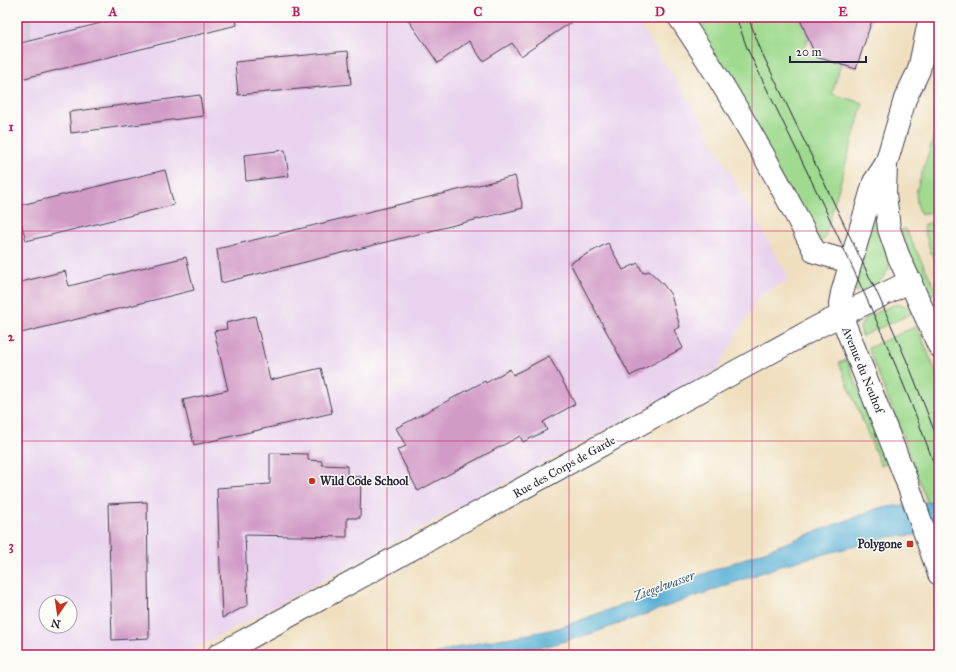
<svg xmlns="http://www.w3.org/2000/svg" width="956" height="672" font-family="'IM FELL Great Primer',serif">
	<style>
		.built { fill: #e8d2ee; fill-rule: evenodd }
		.industrial { fill: #c9bfd7 }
		.green { fill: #9fda8e; stroke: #607e64 }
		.water { fill: #58b0d5; stroke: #3d6988 }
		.building { fill: #d29bc7 }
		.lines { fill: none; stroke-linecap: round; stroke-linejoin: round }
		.minor-casing { stroke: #413e4f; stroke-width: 24 }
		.minor { stroke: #fff; stroke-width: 22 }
		.tram { stroke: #22223b; stroke-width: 1 }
		.grid { fill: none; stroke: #c2185b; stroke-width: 1; stroke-opacity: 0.55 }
		.poi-dot { fill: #c8321e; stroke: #fdfcf7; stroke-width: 1.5 }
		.labels { text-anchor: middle; stroke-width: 3; stroke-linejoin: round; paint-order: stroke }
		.street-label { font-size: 12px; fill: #22223b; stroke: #fdfcf7 }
		.poi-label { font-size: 12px; font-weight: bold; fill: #22223b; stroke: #fdfcf7; text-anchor: start }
		.water-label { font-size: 13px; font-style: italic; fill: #385b79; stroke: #fdfcf7 }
		.neatline { fill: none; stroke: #c2185b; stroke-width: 1.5 }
		.grid-label { font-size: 13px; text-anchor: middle; font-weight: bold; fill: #c2185b }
	</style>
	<rect width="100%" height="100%" fill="#fdfcf7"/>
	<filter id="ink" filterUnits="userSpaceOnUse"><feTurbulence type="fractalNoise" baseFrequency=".025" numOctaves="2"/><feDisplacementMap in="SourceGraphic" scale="8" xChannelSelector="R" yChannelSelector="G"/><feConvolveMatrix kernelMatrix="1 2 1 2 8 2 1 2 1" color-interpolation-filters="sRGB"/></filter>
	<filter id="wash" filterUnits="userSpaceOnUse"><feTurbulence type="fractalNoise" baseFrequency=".012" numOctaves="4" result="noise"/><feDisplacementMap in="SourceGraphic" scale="16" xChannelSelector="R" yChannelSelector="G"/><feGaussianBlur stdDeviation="0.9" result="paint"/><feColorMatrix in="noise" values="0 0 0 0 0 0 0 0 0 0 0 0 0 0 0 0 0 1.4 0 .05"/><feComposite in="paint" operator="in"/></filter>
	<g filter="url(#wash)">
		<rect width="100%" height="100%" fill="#efdfbf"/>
		<path class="built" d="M 31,17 L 634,17 L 694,108 L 789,279 L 758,297 L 717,370 L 183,655 L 17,655 L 17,42 L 31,38 ZM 46,602 L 70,602 L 70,626 L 46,626 Z"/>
		<path class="industrial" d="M 17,17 L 31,17 L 31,38 L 17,42 Z"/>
		<g class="green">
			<path d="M 686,17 L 799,17 L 808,36 L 803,53 L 841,64 L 832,94 L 863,103 L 824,240 L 817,238 Z"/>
			<path d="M 939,120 L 939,210 L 921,215 L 917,203 L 916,192 Z"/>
			<path d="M 875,210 L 878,227 L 890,263 C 888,278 871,291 856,291 L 854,290 Z"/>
			<path d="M 939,220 L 939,267 L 931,253 L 923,225 Z"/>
			<path d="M 905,228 L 937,292 L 931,295 L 910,255 L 901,230 Z"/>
			<path d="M 893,305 C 902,303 908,306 913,313 L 862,336 L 860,327 L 865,318 Z"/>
			<path d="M 917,326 L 939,380 L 939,535 L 901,431 L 868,348 Z"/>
			<path d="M 847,360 L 887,463 L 881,466 L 839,363 Z"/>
		</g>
		<path class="water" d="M 939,501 L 939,533 L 890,537 L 786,564 L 590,634 L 548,646 L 510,651 L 484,652 L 472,655 L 432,655 C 474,640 519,638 562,627 L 879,508 Z"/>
		<g id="blocks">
			<g class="building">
				<path d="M 125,17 L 236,17 L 237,25 L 17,80 L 17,44 Z"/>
				<path d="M 406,17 L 579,17 L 521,56 L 512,43 L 483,61 L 469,41 L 438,63 Z"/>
				<path d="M 799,17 L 873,17 L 856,69 L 816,57 Z"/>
				<path d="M 348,51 L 351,84 L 238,95 L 235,62 Z"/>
				<path d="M 200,95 L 203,116 L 71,133 L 69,112 Z"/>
				<path d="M 285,150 L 289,176 L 246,181 L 244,155 Z"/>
				<path d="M 165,170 L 174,205 L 26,241 L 17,206 Z"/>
				<path d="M 515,176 L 523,208 L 221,283 L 217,249 Z"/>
				<path d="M 608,243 L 623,270 L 638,263 L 643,273 L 649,271 L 663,284 L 671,295 L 680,327 L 674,330 L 683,348 L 630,376 L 570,263 Z"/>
				<path d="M 186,257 L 194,290 L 17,334 L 17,283 L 65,271 L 69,286 Z"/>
				<path d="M 255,316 L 270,380 L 321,368 L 332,413 L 194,445 L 183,400 L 228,390 L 214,331 L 227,329 L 226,323 Z"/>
				<path d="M 549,356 L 575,404 L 543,422 L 547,430 L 523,442 L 520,436 L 418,491 L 397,450 L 406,446 L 396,428 L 485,381 L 486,383 L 510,369 L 513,375 Z"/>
				<path d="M 270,453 L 308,454 L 308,460 L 322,461 L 322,465 L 347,466 L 347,477 L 361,477 L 360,518 L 347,518 L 347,537 L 245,535 L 248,605 L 222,618 L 217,488 L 270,484 Z"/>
				<path d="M 147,502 L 149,638 L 112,640 L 108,504 Z"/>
			</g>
		</g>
	</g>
	<g filter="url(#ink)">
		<use href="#blocks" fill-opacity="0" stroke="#413e4f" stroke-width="1"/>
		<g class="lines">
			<defs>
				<g id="minor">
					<path d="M 679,17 C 730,92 774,171 815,252 L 850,262"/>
					<path d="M 930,17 L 919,70 L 905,99 L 886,164 L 885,193 L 889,229 L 898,255 L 939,346"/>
					<path d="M 886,164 L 874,182 L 842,293 L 840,304 L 841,315 L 906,479 L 939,574"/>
					<path d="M 218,655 L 819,326 L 911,281"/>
				</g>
			</defs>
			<use href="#minor" class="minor-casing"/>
			<use href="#minor" class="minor"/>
			<g class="tram">
				<path d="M 736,17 L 747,48 C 815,189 887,329 939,478"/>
				<path d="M 748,17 L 762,53 L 879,297 L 911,371 L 939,443"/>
			</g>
		</g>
	</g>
	<path class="grid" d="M 204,17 L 204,655M 387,17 L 387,655M 569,17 L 569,655M 752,17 L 752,655M 17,231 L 939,231M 17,441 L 939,441"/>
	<g class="poi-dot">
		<circle cx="312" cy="481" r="4"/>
		<rect x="906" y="540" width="8" height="8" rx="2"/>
	</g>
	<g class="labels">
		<g class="street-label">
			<text transform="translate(863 370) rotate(68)" y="4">Avenue du Neuhof</text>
			<text transform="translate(564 467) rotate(-29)" y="4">Rue des Corps de Garde</text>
		</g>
		<g class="poi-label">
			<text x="320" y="485">Wild Code School</text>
			<text x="902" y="548" text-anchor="end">Polygone</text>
		</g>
		<g class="water-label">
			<text transform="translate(664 585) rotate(-20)" y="5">Ziegelwasser</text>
		</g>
	</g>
	<rect width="956" height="672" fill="none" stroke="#fdfcf7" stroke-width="44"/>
	<g transform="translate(58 614) rotate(193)"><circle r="19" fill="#fdfcf7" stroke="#a5a5ac"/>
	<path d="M0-3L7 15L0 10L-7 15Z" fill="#c8321e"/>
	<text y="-6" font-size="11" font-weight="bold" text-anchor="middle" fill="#22223b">N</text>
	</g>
	<path d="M790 56v6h76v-6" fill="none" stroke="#22223b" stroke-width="2"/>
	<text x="796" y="56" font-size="12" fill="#22223b" stroke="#fdfcf7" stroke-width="3" paint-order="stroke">20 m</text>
	<rect x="22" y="22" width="912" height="628" class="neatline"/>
	<g class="grid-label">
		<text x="113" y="16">A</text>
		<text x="296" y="16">B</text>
		<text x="478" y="16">C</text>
		<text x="660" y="16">D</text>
		<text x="843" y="16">E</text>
		<text x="11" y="131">1</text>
		<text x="11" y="341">2</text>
		<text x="11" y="550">3</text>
	</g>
</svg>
